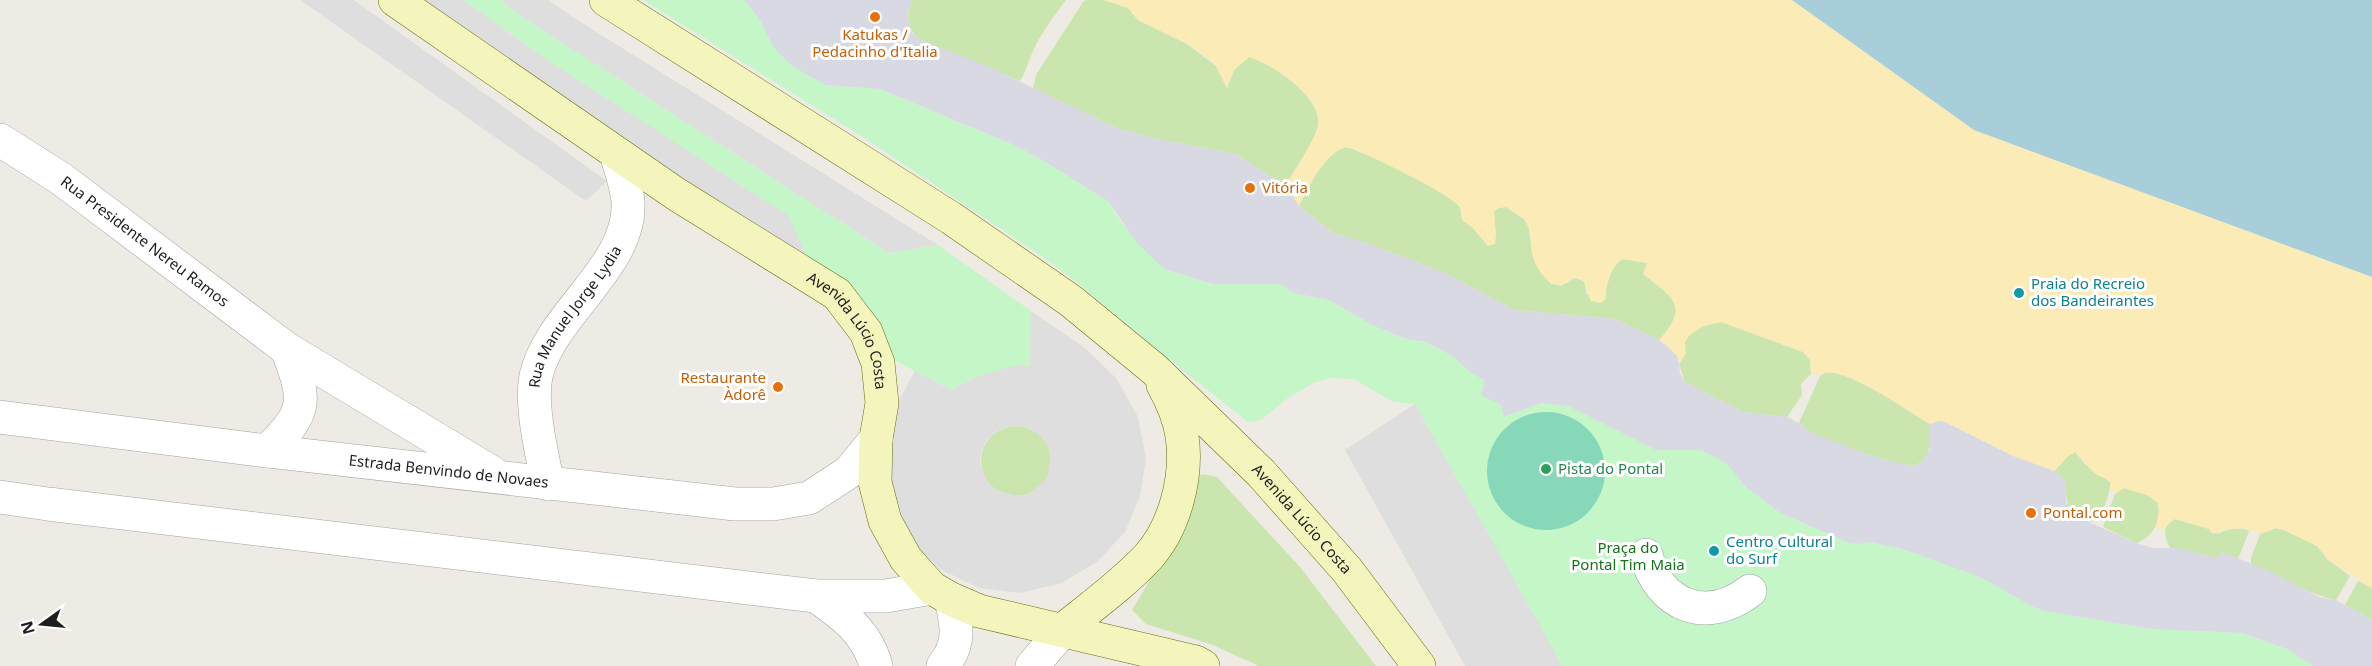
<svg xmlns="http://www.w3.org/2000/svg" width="2372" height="666" font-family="'Noto Sans',sans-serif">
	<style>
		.grass { fill: #cae5ae }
		.sand { fill: #faebb7 }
		.park { fill: #c4f6c7 }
		.pitch { fill: #87d8b8 }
		.parking { fill: #dedede; fill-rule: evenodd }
		.plaza { fill: #d9d9e4 }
		.water { fill: #a8cfd9 }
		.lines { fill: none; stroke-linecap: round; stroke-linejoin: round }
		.street-casing { stroke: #a2a2a2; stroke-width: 34 }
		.secondary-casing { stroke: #656e0c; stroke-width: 34 }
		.street { stroke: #fff; stroke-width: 33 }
		.secondary { stroke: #f3f5bc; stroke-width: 33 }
		.food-dot { fill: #e8710a; stroke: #fff; stroke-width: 2 }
		.culture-dot { fill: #0f9aa8; stroke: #fff; stroke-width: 2 }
		.leisure-dot { fill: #2e9e5b; stroke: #fff; stroke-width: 2 }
		.labels { text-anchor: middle; stroke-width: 6; stroke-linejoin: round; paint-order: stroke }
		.food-label { font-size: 15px; fill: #c56008; stroke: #fff; text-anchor: start }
		.street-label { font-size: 15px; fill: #1e1e1e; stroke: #fff }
		.culture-label { font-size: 15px; fill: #0d838f; stroke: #fff; text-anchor: start }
		.leisure-label { font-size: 15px; fill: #27864d; stroke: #fff; text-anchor: start }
		.park-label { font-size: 15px; fill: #137519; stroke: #fff }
	</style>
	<rect width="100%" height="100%" fill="#eeebe5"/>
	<g class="grass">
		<path d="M 913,0 L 1066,0 C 1054,16 1041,33 1033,51 C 1028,62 1026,72 1020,81 L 919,39 C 907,29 905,14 913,0 Z"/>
		<path d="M 1086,0 L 1104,0 L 1128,8 L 1138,20 L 1187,44 L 1216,66 L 1227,88 L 1234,70 L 1249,57 C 1272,64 1327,99 1317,129 C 1311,147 1297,165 1288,182 L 1282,184 L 1236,154 L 1152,138 L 1117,128 L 1033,88 L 1036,75 L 1083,2 Z"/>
		<path d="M 1344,147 C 1359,148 1452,195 1460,207 C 1463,212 1465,219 1467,224 L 1472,227 L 1488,246 L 1496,235 L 1494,212 L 1498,208 L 1506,207 L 1525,220 L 1529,229 L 1532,253 L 1542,274 L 1551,284 L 1568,283 L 1574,278 L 1584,281 L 1587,295 L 1605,291 L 1614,265 L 1622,259 L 1647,263 L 1644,274 C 1673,298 1690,306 1659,340 L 1615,319 L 1514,310 L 1445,273 L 1366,243 L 1333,233 L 1299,206 C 1310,185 1322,157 1344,147 Z"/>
		<path d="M 1721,322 L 1803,352 L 1810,360 L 1811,374 L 1801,384 L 1802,395 L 1787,417 L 1743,412 L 1685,382 L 1679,364 C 1687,352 1682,354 1685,342 C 1688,329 1710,324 1721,322 Z"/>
		<path d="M 1826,372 C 1851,371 1907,410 1930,424 C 1932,438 1932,459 1916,465 C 1904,469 1822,440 1810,432 C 1806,429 1802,426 1799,423 L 1820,376 Z"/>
		<circle cx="1016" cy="461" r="35"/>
		<path d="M 2075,452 L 2085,464 L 2110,482 C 2110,498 2103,512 2091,522 C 2067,512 2066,506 2066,481 L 2054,471 C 2062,465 2065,456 2075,452 Z"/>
		<path d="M 1202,474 L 1217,477 L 1300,567 L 1376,666 L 1259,666 L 1213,645 L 1146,624 L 1132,610 L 1154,573 L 1191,482 Z"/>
		<path d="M 2123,488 L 2147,495 L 2158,503 C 2161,522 2154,535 2137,543 L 2103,527 L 2115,494 Z"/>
		<path d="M 2175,519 L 2209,529 L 2218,534 C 2226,529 2241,526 2249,531 L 2238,559 L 2222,552 L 2218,558 L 2170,548 C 2164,536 2162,526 2175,519 Z"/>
		<path d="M 2276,528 L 2284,530 L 2317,546 L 2328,560 L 2350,576 L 2336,600 C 2306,594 2280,575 2251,565 L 2251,558 L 2260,534 Z"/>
		<path d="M 2358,581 L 2372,588 L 2372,620 L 2345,605 Z"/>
	</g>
	<path class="sand" d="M 1104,0 L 1792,0 L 1974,130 L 2372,277 L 2372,588 L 2328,560 L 2317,546 L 2284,530 L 2276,528 L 2260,534 L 2242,528 L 2225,530 L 2213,534 L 2209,529 L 2175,519 L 2165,526 L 2164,531 L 2156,528 L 2159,511 L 2158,503 L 2147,495 L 2124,488 L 2115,494 L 2110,489 L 2110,482 L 2107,479 C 2092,476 2085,460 2075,452 C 2065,456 2062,465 2054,471 L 2013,456 L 1939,421 L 1930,424 C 1901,407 1871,384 1839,374 C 1828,370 1821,376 1811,374 L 1810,360 L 1803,352 L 1721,322 L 1703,326 L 1689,336 L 1685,342 L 1686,354 L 1679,364 L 1678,357 L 1659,340 C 1691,306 1673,298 1643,274 L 1647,263 L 1622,259 C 1611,268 1605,284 1606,299 L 1601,303 L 1591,301 C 1587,294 1587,275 1574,278 C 1571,279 1565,284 1561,286 C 1545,283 1536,269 1532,253 C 1530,242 1533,230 1525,221 C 1521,215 1512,211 1506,207 L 1498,208 L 1494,212 L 1496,235 L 1495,244 L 1488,246 L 1472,227 L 1462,220 C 1461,215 1461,209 1459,206 C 1450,193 1368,155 1350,147 C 1327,147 1308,188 1299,206 L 1290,191 L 1282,184 L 1288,182 C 1295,170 1315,138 1318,127 C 1324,98 1273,64 1249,57 L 1234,70 L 1227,88 L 1216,66 L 1208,58 L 1187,44 L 1138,20 L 1128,8 Z"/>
	<g class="park">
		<path d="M 463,0 L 500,0 L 527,20 L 889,253 L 938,245 L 1031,311 L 1030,367 L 978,376 L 951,390 L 890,358 L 547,60 Z"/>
		<path d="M 643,0 L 744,0 L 760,20 L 772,45 L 826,85 L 880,89 L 1014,145 L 1049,164 L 1109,202 L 1120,221 L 1164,269 L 1213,284 L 1280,284 L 1294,293 L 1329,300 L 1372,325 L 1405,339 L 1426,342 L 1454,357 L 1470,372 L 1485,381 L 1501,405 L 1504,417 L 1541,403 L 1568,406 L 1656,450 L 1701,449 L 1726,463 L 1746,487 L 1780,513 L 1849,543 L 1870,542 L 1902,549 L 1980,577 L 2031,606 L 2044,611 L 2151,629 L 2242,633 L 2287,649 L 2313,666 L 1562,666 L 1415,404 L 1393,402 L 1354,379 L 1331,378 L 1313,383 L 1285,400 L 1261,420 L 1248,422 L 1165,356 L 1078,283 L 1043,257 L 866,139 Z"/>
	</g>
	<circle class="pitch" cx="1546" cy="471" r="59"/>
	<g class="parking">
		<path d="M 300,0 L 354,0 L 607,181 L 586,201 Z"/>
		<path d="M 417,0 L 463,0 L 547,60 L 789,216 L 809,262 L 515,68 Z"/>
		<path d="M 500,0 L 549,0 L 571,16 L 938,245 L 889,253 L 527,20 Z"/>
		<path d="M 1031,311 L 1085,348 L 1116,378 L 1138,417 L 1146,459 L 1140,496 L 1125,532 L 1098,561 L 1062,583 L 1020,593 L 979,588 L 940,569 L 907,538 L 888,499 L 892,413 L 915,371 L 951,390 L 978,376 L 1018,365 L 1030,367 ZM 1018,426 L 1029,428 L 1040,435 L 1047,445 L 1051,456 L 1047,478 L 1030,493 L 1019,496 L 998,491 L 990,485 L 984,475 L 980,464 L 981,452 L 986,441 L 995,432 L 1006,427 Z"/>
		<path d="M 1415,404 L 1547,638 L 1562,666 L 1465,666 L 1345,450 Z"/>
	</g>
	<path class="plaza" d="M 744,0 L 913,0 L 908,11 L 908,19 L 912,33 L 919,39 L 989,67 L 1117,128 L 1152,138 L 1236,154 L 1282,184 L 1290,191 L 1299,206 L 1333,233 L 1366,243 L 1445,273 L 1514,310 L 1615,319 L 1659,340 L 1667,346 L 1678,357 L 1680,373 L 1685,382 L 1743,412 L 1787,417 L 1799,423 L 1811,433 L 1881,459 L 1912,466 L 1920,464 L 1930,450 L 1930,424 L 1939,421 L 1945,422 L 2013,456 L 2054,471 L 2066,481 L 2066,502 L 2075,516 L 2137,543 L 2153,548 L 2176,548 L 2218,558 L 2222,552 L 2267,570 L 2319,597 L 2336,600 L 2372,620 L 2372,666 L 2313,666 L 2287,649 L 2242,633 L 2151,629 L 2044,611 L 2031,606 L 1980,577 L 1902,549 L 1870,542 L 1858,544 L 1849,543 L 1780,513 L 1746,487 L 1726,463 L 1701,450 L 1656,450 L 1568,406 L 1541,403 L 1504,417 L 1501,405 L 1481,395 L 1485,381 L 1470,372 L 1454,357 L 1426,342 L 1406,339 L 1372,325 L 1329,300 L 1294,293 L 1280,284 L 1213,284 L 1164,269 L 1136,242 L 1109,202 L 1049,164 L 1014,145 L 880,89 L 826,85 L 795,68 L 783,57 L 772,45 L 760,20 Z"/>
	<path class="water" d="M 1792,0 L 2372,0 L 2372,277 L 1974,130 Z"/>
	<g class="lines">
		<defs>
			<g id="street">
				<path id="s1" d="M 0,140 L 60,178 L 287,349 L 493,473"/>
				<path id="s2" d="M 0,417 L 267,451 L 735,504 L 773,504 L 809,498 L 849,472 L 876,439"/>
				<path d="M 267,451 C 308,411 307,402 287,349"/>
				<path id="s3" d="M 548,484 C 542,455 530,405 536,376 C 550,314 632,266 628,202 C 627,186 620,168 616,153"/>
				<path d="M 0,497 L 48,504 L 816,596 L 886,596 L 932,588"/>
				<path d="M 1646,555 C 1660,607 1707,624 1750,591"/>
				<path d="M 816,596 C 843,615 867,632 876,666"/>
				<path d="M 943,666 C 961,644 957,625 951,599"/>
				<path d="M 1032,666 L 1064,629"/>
			</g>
			<g id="secondary">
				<path id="s4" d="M 395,0 L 676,194 L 837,294 L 866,332 L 878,363 L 882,403 L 876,439 L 875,482 L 885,521 L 906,559 L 932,588 L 951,599 L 979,611 L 1196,662 L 1203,666"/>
				<path id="s5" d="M 606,0 L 951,218 L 1071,301 L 1155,370 L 1261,473 L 1347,570 L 1419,666"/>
				<path d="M 1064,629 C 1092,606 1123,584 1148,557 C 1175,527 1188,476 1182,436 C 1179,417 1172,401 1163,385"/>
			</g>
		</defs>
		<use href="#street" class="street-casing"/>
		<use href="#secondary" class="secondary-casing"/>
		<use href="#street" class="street"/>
		<use href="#secondary" class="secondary"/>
	</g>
	<g class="food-dot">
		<circle cx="875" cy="17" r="6"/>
		<circle cx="1250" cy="188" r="6"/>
		<circle cx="778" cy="387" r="6"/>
		<circle cx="2031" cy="513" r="6"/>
	</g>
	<g class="culture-dot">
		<circle cx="2019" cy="293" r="6"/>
		<circle cx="1714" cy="551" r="6"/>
	</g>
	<circle class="leisure-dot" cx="1546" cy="469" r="6"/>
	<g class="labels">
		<g class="food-label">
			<text x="875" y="40" text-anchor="middle">Katukas /<tspan x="875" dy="17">Pedacinho d'Italia</tspan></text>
			<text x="1262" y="193">Vitória</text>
			<text x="766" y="383" text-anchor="end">Restaurante<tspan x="766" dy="17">Àdorê</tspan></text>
			<text x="2043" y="518">Pontal.com</text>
		</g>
		<g class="street-label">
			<text dy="5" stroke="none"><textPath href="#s1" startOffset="177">Rua Presidente Nereu Ramos</textPath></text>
			<text dy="5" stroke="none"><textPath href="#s3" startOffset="180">Rua Manuel Jorge Lydia</textPath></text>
			<text dy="5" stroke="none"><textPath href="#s4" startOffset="568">Avenida Lúcio Costa</textPath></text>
			<text dy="5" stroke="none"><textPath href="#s2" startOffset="452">Estrada Benvindo de Novaes</textPath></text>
			<text dy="5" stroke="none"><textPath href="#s5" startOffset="872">Avenida Lúcio Costa</textPath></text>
		</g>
		<g class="culture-label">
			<text x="2031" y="289">Praia do Recreio<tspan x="2031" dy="17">dos Bandeirantes</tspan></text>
			<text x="1726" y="547">Centro Cultural<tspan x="1726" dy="17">do Surf</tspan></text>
		</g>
		<g class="leisure-label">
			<text x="1558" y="474">Pista do Pontal</text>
		</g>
		<g class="park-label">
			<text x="1628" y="553">Praça do<tspan x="1628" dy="17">Pontal Tim Maia</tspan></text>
		</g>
	</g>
	<g transform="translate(42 624) rotate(255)" stroke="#ffffff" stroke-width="4.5" paint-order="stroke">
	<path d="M0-4.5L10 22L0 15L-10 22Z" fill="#1e1e1e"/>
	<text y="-9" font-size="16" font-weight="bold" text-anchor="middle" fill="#1e1e1e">N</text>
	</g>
</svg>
